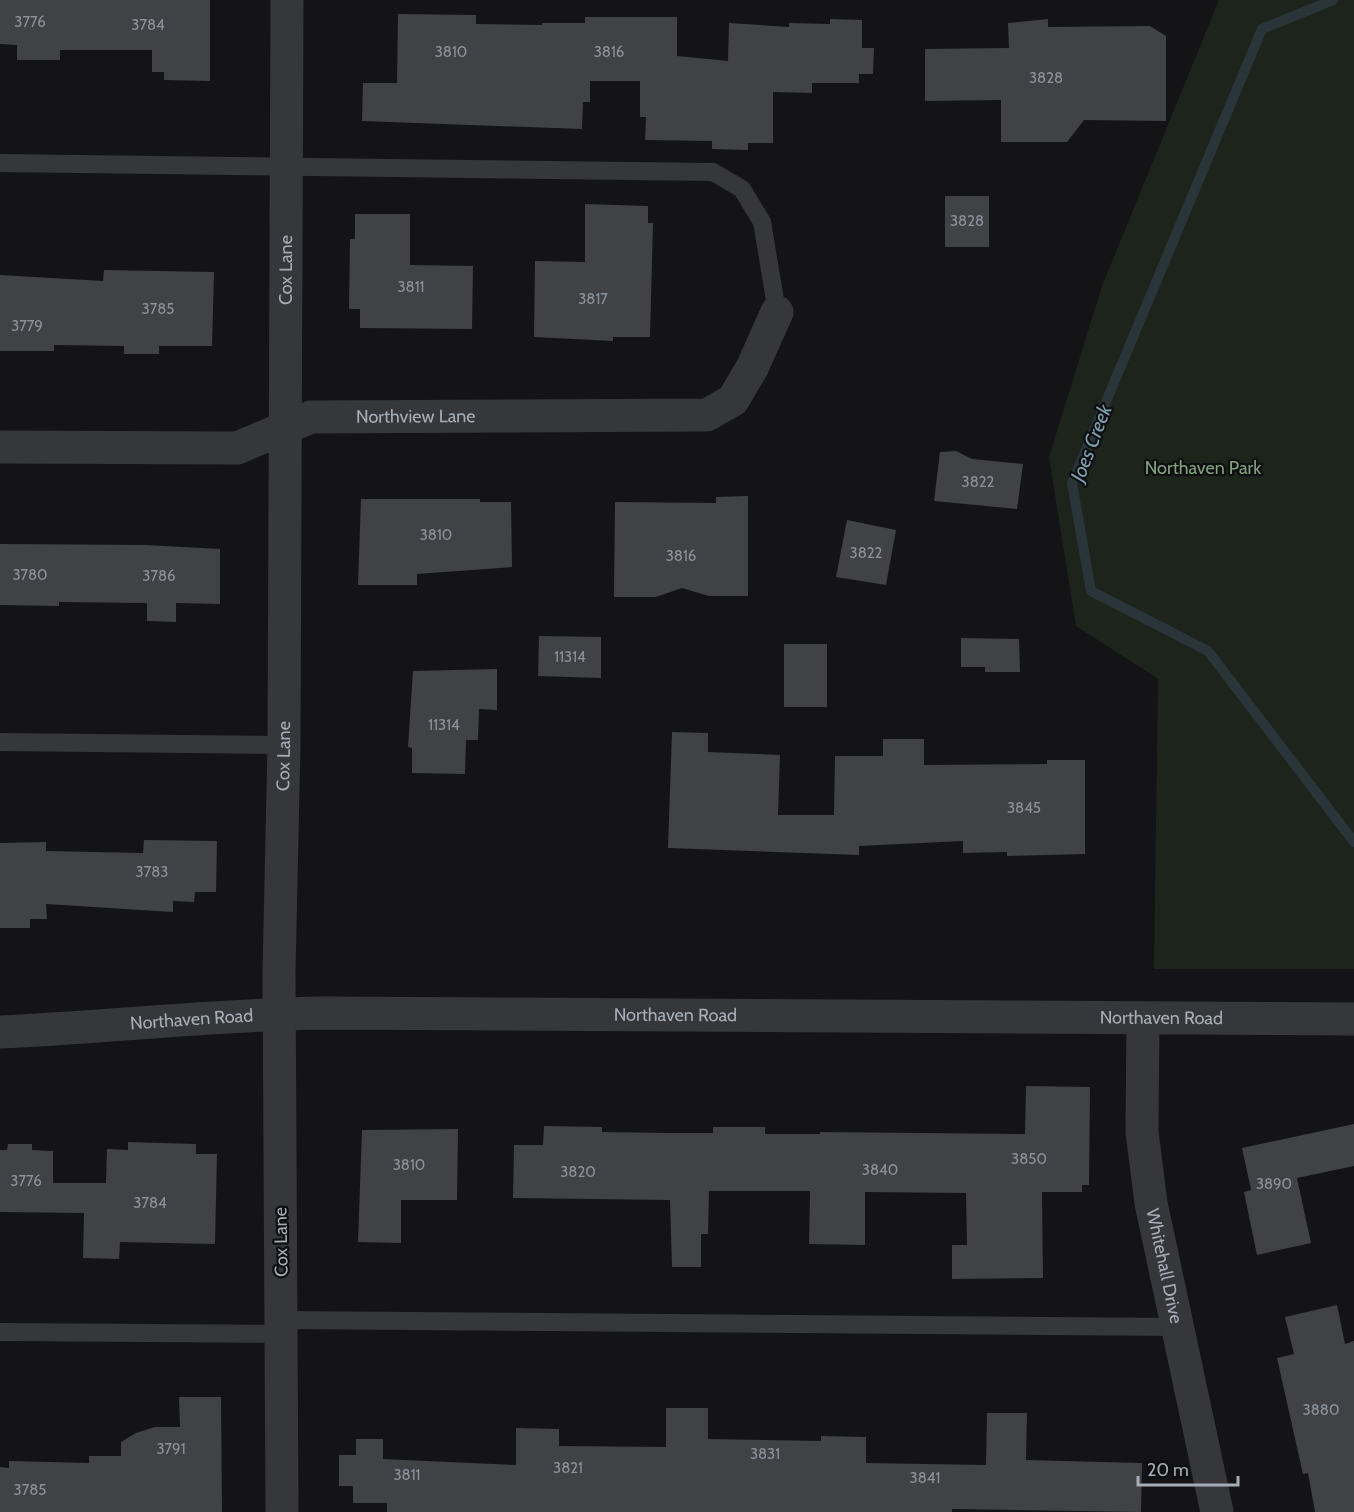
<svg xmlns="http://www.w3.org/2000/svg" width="1354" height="1512" font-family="Cabin,sans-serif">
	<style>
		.green { fill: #1c241c }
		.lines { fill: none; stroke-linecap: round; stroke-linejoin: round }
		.stream { stroke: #2a3539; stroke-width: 10 }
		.building { fill: #404246 }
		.service { stroke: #35373b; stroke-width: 18 }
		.minor { stroke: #35373b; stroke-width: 33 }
		.tertiary { stroke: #35373b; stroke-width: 33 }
		.labels { text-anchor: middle; stroke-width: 4.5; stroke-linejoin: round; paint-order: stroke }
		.number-label { font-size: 15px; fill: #8c929a }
		.street-label { font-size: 18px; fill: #a6adb6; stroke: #0f0f11 }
		.park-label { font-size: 18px; fill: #80a17d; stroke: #0f0f11 }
		.water-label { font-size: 20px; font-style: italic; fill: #7da0b1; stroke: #0f0f11 }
	</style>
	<rect width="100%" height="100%" fill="#141416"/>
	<path class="green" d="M 1219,0 L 1354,0 L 1354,969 L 1154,969 L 1158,679 L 1076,626 L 1049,457 L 1102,286 Z"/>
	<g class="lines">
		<path class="stream" d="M 1333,0 L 1262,29 L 1072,483 L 1091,591 L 1208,651 L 1354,842"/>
	</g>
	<g class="building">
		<path d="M 0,0 L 210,0 L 210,81 L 164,80 L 164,72 L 152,72 L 152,50 L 60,50 L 60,60 L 17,60 L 17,45 L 0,44 Z"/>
		<path d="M 398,14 L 476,15 L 476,24 L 542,25 L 542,23 L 585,23 L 585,17 L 677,17 L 677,56 L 728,61 L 729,23 L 789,27 L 789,23 L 830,24 L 830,19 L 862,20 L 862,48 L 874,48 L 873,74 L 859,74 L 859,83 L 812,83 L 812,93 L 773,92 L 773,143 L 748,143 L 748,150 L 712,149 L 712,141 L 645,140 L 646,117 L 640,117 L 640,81 L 590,81 L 590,102 L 583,102 L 582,129 L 362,121 L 363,83 L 397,83 Z"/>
		<path d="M 1048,19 L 1048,27 L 1150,26 L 1166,36 L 1166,121 L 1084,120 L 1067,142 L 1001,142 L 1001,100 L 925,101 L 925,49 L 1009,48 L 1008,23 Z"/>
		<rect x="945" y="196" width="44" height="51"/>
		<path d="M 585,204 L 648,206 L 648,223 L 653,223 L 650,337 L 613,337 L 613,341 L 534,337 L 535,261 L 585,262 Z"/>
		<path d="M 355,214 L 410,214 L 410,265 L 473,266 L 472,329 L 360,328 L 360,309 L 349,309 L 350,239 L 355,239 Z"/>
		<path d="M 104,270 L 214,272 L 212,346 L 159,346 L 159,354 L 124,354 L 124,346 L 54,345 L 54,351 L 0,351 L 0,275 L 103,281 Z"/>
		<path d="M 956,451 L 972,459 L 1023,464 L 1017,509 L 934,501 L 940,452 Z"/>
		<path d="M 748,496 L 748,596 L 709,596 L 682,588 L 656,597 L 614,597 L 615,502 L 716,503 L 716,497 Z"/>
		<path d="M 361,499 L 480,499 L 480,502 L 511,502 L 512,567 L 417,574 L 417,585 L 358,585 Z"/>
		<path d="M 847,520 L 896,530 L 886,585 L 836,577 Z"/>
		<path d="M 0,544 L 145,545 L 220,549 L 220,604 L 176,603 L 176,622 L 147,621 L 147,603 L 59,602 L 59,606 L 0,605 Z"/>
		<path d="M 539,636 L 601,637 L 601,678 L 538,676 Z"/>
		<path d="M 961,638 L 1019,639 L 1020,672 L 985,672 L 985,667 L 961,667 Z"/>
		<rect x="784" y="644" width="43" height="63"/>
		<path d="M 497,669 L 497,710 L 479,709 L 478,740 L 466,740 L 465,774 L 412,773 L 412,748 L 408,747 L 413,671 Z"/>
		<path d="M 672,732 L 708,733 L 708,752 L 780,755 L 778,815 L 834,815 L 835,756 L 883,756 L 883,739 L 924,739 L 924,765 L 1047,764 L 1047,760 L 1085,760 L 1085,854 L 1007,856 L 1007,852 L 963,853 L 963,841 L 859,846 L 859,855 L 668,848 Z"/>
		<path d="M 144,840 L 217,841 L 216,892 L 195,892 L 194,902 L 173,901 L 173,912 L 46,904 L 47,919 L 30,919 L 30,928 L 0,928 L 0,843 L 46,842 L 46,851 L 143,853 Z"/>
		<path d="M 1026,1086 L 1090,1087 L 1089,1185 L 1082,1185 L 1082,1192 L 1042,1192 L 1043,1278 L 952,1279 L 952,1245 L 967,1245 L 966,1193 L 865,1192 L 865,1245 L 809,1244 L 810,1191 L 709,1191 L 708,1234 L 701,1234 L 701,1267 L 672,1267 L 670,1200 L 513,1198 L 514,1145 L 543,1145 L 544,1126 L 602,1127 L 602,1132 L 669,1133 L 713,1133 L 713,1127 L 765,1127 L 765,1134 L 820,1134 L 820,1132 L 1025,1134 Z"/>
		<path d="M 1354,1124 L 1354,1166 L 1297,1178 L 1311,1243 L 1257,1255 L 1244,1192 L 1251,1190 L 1242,1148 Z"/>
		<path d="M 458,1129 L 457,1200 L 401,1200 L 401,1243 L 358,1242 L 362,1130 Z"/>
		<path d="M 128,1142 L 196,1144 L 196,1154 L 217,1154 L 215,1244 L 120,1242 L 119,1259 L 83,1258 L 84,1213 L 0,1212 L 0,1150 L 7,1150 L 8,1144 L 32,1144 L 32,1150 L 53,1151 L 53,1183 L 106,1183 L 107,1149 L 128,1150 Z"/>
		<path d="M 1337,1305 L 1345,1344 L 1354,1341 L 1354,1512 L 1315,1512 L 1308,1473 L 1303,1474 L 1277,1358 L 1294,1354 L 1285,1317 Z"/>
		<path d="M 179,1397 L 221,1397 L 222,1512 L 0,1512 L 0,1467 L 9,1468 L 9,1461 L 89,1463 L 89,1456 L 121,1456 L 121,1442 L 136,1433 L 155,1427 L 180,1427 Z"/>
		<path d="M 666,1408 L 708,1408 L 708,1439 L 821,1441 L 821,1436 L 866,1437 L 866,1463 L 986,1465 L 987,1413 L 1027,1413 L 1026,1460 L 1142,1463 L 1141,1512 L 952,1509 L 952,1512 L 387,1512 L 387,1503 L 353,1503 L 353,1486 L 339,1486 L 339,1455 L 356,1455 L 356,1439 L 383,1439 L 383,1459 L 516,1465 L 516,1428 L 559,1429 L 559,1446 L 666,1447 Z"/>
	</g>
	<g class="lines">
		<g class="service">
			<path d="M 0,163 L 713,172 L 742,189 L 762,222 L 777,312"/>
			<path d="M 0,742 L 284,745"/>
			<path d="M 282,1320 L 1179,1327"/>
			<path d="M 0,1332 L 282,1334"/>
		</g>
		<g class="minor">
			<path id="s1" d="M 0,447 L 237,448 L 311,417 L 707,415 L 733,400 L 752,368 L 777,312"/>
			<path id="s2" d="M 1143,1018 L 1142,1132 L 1151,1203 L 1217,1512"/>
		</g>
		<g class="tertiary">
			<path id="s3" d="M 0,1032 C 107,1027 214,1015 321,1013 L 1354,1019"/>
			<path id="s4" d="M 282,1512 L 279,972 L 284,745 L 287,0"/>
		</g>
	</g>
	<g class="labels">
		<g class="number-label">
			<text x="30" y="27">3776</text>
			<text x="148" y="30">3784</text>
			<text x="451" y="57">3810</text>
			<text x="609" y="57">3816</text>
			<text x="1046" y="83">3828</text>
			<text x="967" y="226">3828</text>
			<text x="411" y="292">3811</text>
			<text x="593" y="304">3817</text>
			<text x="158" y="314">3785</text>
			<text x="27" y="331">3779</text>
			<text x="978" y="487">3822</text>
			<text x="436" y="540">3810</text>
			<text x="866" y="558">3822</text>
			<text x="681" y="561">3816</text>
			<text x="30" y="580">3780</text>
			<text x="159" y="581">3786</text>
			<text x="570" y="662">11314</text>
			<text x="444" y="730">11314</text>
			<text x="1024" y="813">3845</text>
			<text x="152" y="877">3783</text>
			<text x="1029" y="1164">3850</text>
			<text x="409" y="1170">3810</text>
			<text x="880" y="1175">3840</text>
			<text x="578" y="1177">3820</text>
			<text x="26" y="1186">3776</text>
			<text x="1274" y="1189">3890</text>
			<text x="150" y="1208">3784</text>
			<text x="1321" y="1415">3880</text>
			<text x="171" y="1454">3791</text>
			<text x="765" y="1459">3831</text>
			<text x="568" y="1473">3821</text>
			<text x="407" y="1480">3811</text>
			<text x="925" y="1483">3841</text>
			<text x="30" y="1495">3785</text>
		</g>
		<g class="street-label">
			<text dy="6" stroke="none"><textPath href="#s4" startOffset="1242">Cox Lane</textPath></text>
			<text dy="6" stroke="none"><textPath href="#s1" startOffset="422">Northview Lane</textPath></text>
			<text dy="6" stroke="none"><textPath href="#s4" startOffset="756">Cox Lane</textPath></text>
			<text dy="6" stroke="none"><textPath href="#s3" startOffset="676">Northaven Road</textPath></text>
			<text dy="6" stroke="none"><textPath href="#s3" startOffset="1162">Northaven Road</textPath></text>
			<text dy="6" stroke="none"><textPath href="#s3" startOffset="192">Northaven Road</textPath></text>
			<text transform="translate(281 1242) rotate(-91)" y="6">Cox Lane</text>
			<text dy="6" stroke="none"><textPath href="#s2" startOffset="250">Whitehall Drive</textPath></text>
		</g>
		<g class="park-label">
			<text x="1203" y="474">Northaven Park</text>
		</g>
		<g class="water-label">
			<text transform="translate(1091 443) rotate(-69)" y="7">Joes Creek</text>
		</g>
	</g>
	<path d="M1138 1476v9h100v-9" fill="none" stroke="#a6adb6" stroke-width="3"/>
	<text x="1147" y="1476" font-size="18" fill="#a6adb6" stroke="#0f0f11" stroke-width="4.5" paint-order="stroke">20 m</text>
</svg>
